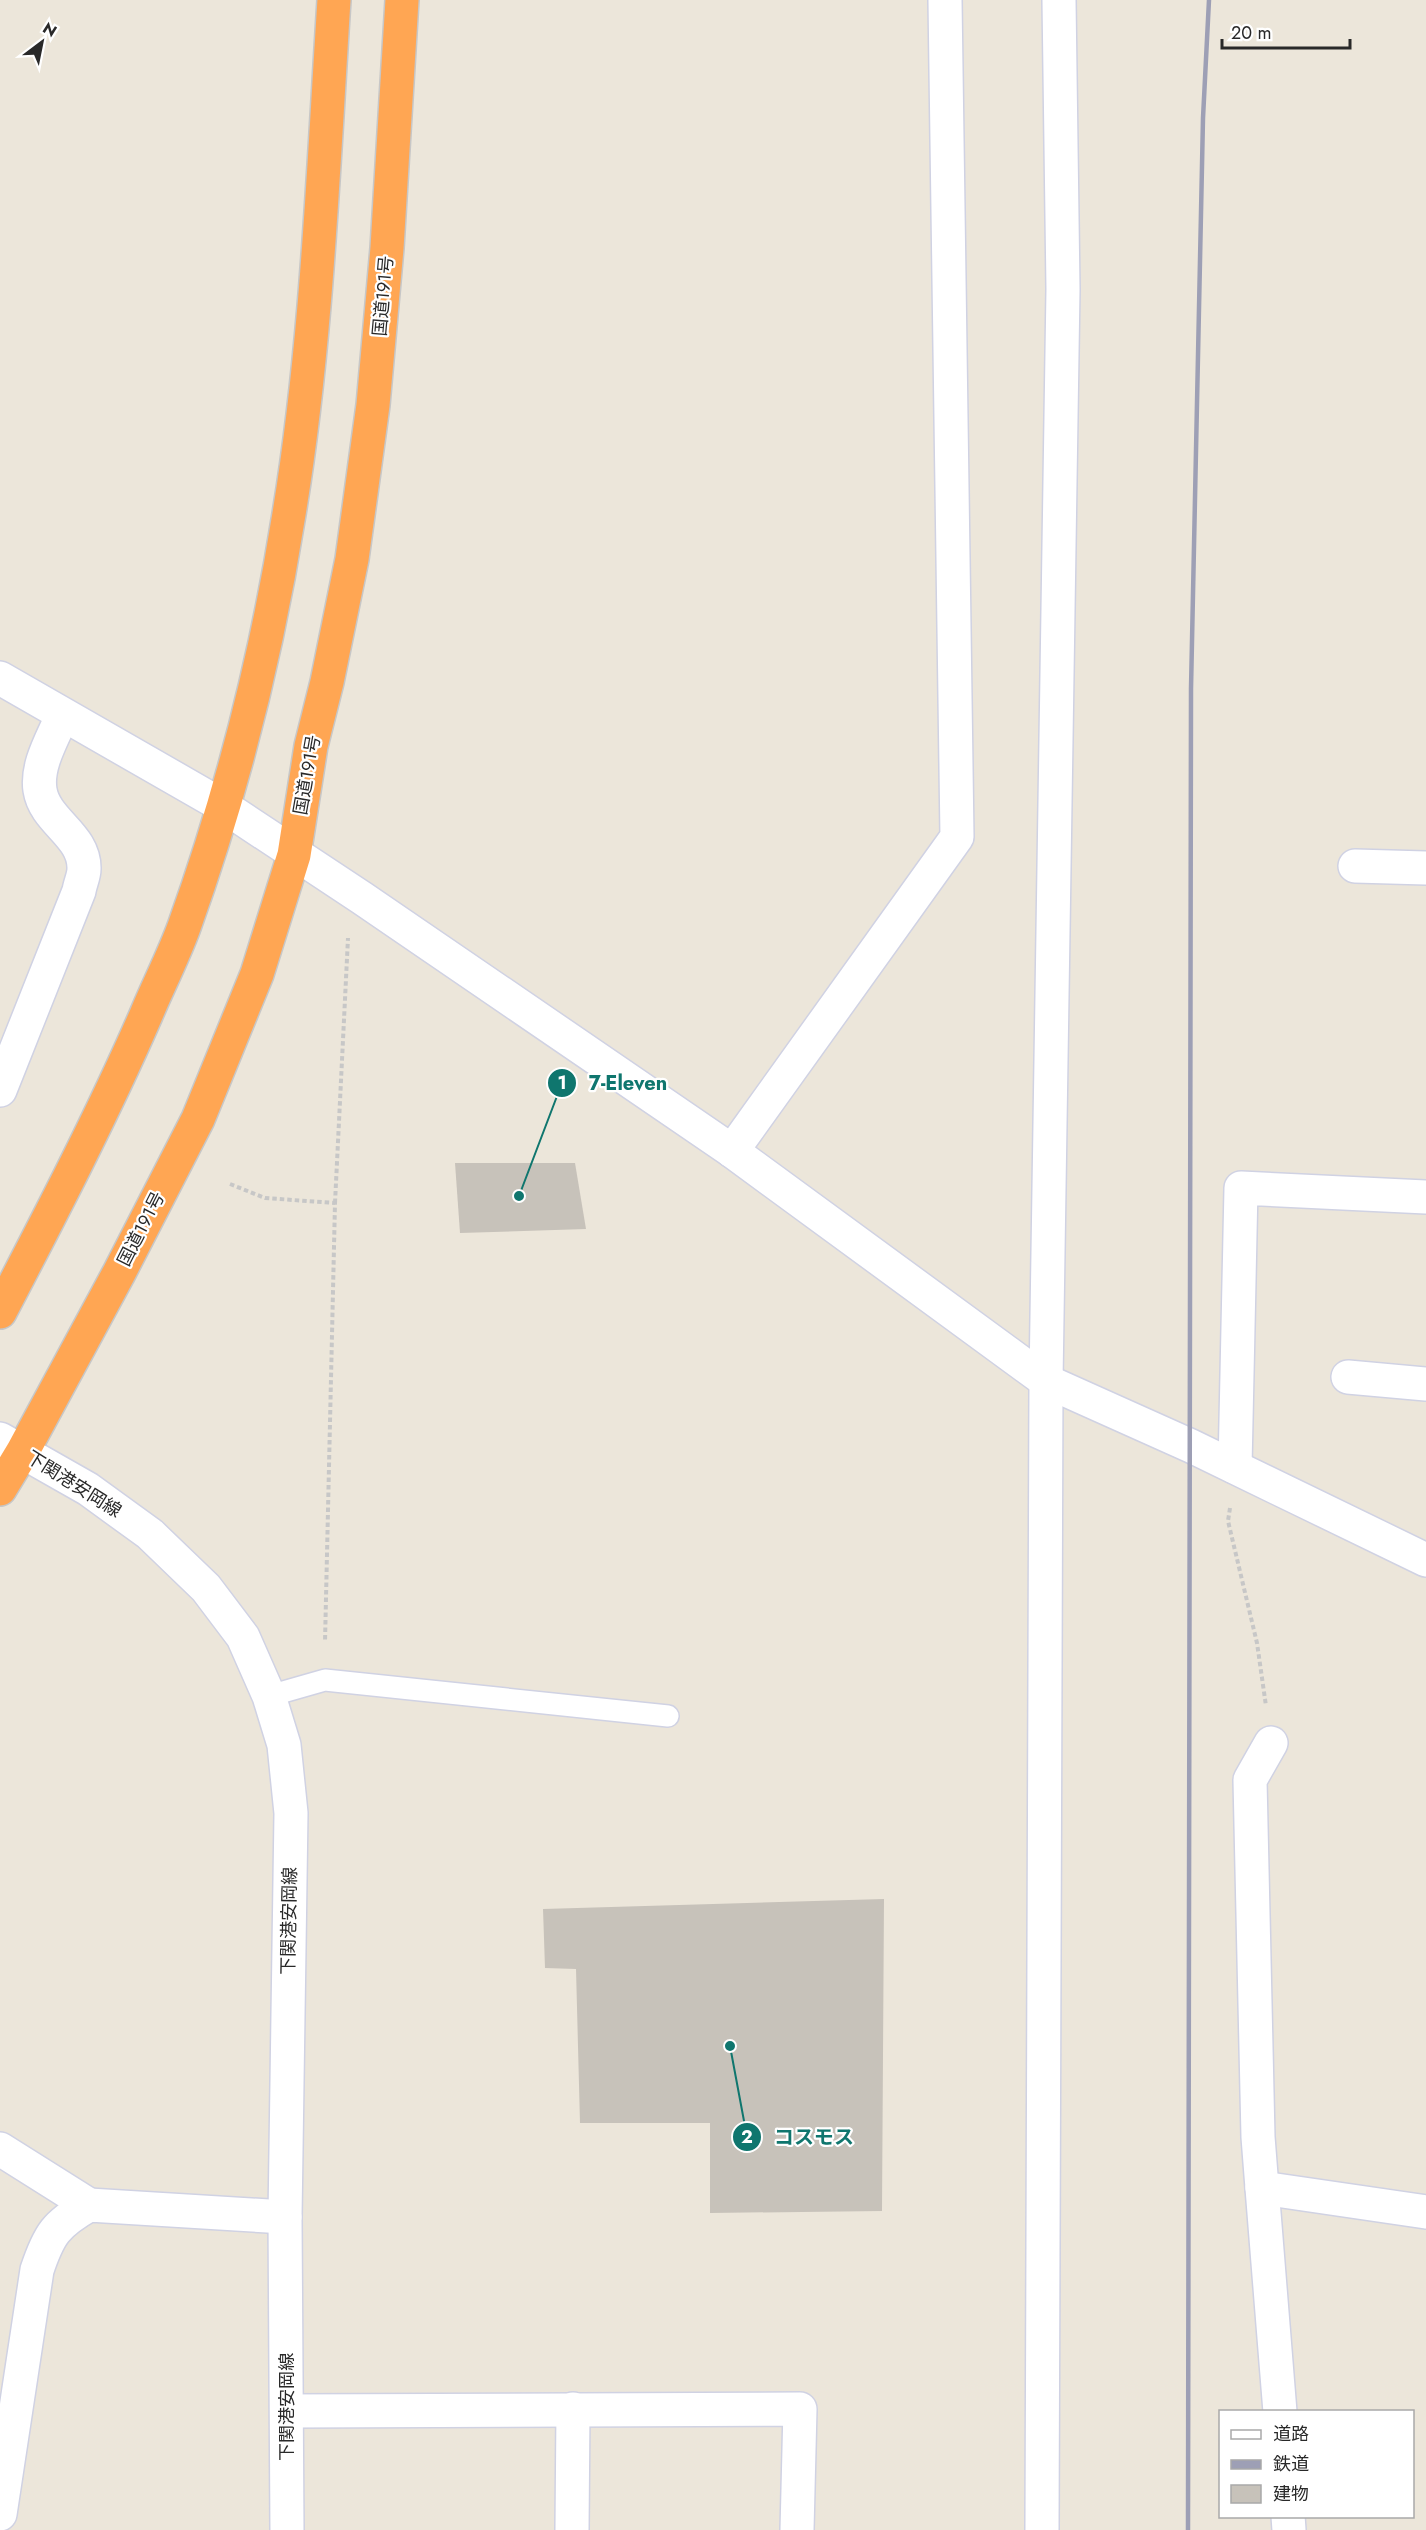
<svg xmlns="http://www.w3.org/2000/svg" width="1426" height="2530" font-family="Jost,'Noto Sans JP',sans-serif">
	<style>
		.building { fill: #c7c2ba }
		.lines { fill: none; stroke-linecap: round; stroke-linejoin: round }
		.lane-casing { stroke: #d0d2e3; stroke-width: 24 }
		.street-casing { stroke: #d0d2e3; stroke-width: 36 }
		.secondary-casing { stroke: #d0d2e3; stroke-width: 36 }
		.highway-casing { stroke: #c7c7c7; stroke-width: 36 }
		.path { stroke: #c7c7c7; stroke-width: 4; stroke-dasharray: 4.5 3; stroke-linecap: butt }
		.lane { stroke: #fff; stroke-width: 21 }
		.street { stroke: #fff; stroke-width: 33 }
		.secondary { stroke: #fff; stroke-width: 33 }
		.highway { stroke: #ffa653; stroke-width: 33 }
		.rail { stroke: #9d9fb5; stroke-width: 4.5 }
		.labels { text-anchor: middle; stroke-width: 4.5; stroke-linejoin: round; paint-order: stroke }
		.street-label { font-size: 18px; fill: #292929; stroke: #fff }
		.leader { fill: none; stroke: #0f766e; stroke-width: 2 }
		.callout-dot { fill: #0f766e; stroke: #fff; stroke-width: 2 }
		.mark-label { font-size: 18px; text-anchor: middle; font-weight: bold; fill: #fff }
		.callout-label { font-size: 20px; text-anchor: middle; font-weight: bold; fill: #0f766e; stroke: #fff; stroke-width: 4.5; stroke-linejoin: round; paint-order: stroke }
	</style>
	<rect width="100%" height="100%" fill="#ece6da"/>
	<g class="building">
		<path d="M 455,1163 L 575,1163 L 586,1229 L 460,1233 Z"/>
		<path d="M 884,1899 L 882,2211 L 710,2213 L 710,2123 L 580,2123 L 576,1969 L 545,1968 L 543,1909 Z"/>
	</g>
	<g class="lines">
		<defs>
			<path id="lane" d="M 269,1696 L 325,1680 L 668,1716"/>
			<g id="street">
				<path d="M 0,678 L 223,806"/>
				<path d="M 1355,866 L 1426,868"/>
				<path d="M 0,1090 L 79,891 C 80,884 84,876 84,869 C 85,835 45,822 40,790 C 36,765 53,738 62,716"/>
				<path d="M 732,1151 L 957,837 L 945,0"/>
				<path d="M 1348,1377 L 1426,1384"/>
				<path d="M 1235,1467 L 1241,1188 L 1426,1197"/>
				<path d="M 1262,2188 L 1258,2137 L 1250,1780 L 1271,1743"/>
				<path d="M 287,2411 L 800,2409 L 797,2530"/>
				<path d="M 1280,2412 L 1262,2188 L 1426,2212"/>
				<path d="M 1288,2516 L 1289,2530"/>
				<path d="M 572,2530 L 573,2409"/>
				<path d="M 1042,2530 L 1046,1381 L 1063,289 L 1059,0"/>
			</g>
			<g id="secondary">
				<path d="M 223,806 L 362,898 L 732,1151 L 1046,1381 L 1191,1446 L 1426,1560"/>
				<path d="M 0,1439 L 88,1489 L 150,1534 L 206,1588 L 243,1637 L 269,1696 L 284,1745 L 291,1813 L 285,2217 L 287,2530"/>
				<path d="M 0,2149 L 89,2205"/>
				<path d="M 0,2514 L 37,2270 C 49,2234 56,2224 89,2205 L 285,2217"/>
			</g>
			<g id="highway">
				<path d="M 0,1312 C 51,1214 102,1116 146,1015 C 158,986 173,957 184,927 C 232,793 267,654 289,514 C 317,344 323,171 334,0"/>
				<path d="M 0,1489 L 23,1451 L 119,1273 L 198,1119 L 257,974 L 294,855 L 311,746 L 327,682 L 352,559 L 373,405 L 387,248 L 402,0"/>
			</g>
		</defs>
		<use href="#lane" class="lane-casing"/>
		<use href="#street" class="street-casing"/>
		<use href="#secondary" class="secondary-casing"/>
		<use href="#highway" class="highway-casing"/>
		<g class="path">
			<path d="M 230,1184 L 265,1198 L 335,1203 L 325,1642"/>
			<path d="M 335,1203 L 348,938"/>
			<path d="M 1230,1508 L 1228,1521 L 1257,1643 L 1266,1706"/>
		</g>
		<use href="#lane" class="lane"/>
		<use href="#street" class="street"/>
		<use href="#secondary" class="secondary"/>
		<use href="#highway" class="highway"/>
		<path class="rail" d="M 1188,2530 L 1191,689 L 1203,118 L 1209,0"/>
	</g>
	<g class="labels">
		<g class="street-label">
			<text transform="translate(383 296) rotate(-85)" y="6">国道191号</text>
			<text transform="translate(307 775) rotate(-80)" y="6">国道191号</text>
			<text transform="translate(141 1229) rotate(-63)" y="6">国道191号</text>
			<text transform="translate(74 1484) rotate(32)" y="6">下関港安岡線</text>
			<text transform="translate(289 1921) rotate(-89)" y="6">下関港安岡線</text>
			<text transform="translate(287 2407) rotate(-90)" y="6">下関港安岡線</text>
		</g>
	</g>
	<path class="leader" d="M519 1196L562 1083M730 2046L747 2137"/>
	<g class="callout-dot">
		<circle cx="519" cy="1196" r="6"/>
		<circle cx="730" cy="2046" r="6"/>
		<circle cx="562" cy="1083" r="15"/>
		<circle cx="747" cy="2137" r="15"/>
	</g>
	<g class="mark-label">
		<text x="562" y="1089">1</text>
		<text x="747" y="2143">2</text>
	</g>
	<g class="callout-label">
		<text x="628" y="1090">7-Eleven</text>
		<text x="814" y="2144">コスモス</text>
	</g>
	<rect x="1219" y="2410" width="195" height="108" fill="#ffffff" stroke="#a9a9a9" stroke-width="1.5"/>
	<rect x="1231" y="2430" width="30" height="9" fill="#ffffff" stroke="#a9a9a9" stroke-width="1.5"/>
	<text x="1273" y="2440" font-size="18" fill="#292929">道路</text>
	<rect x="1231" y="2460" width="30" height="9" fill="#9d9fb5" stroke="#a9a9a9" stroke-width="1.5"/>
	<text x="1273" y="2470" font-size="18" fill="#292929">鉄道</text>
	<rect x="1231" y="2485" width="30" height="18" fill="#c7c2ba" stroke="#a9a9a9" stroke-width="1.5"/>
	<text x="1273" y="2500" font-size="18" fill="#292929">建物</text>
	<g transform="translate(42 42) rotate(32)" stroke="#ffffff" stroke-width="4.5" paint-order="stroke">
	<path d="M0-4.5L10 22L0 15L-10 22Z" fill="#292929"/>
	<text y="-9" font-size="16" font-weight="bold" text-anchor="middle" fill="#292929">N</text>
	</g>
	<path d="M1222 39v9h128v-9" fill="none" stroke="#292929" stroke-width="3"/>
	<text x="1231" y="39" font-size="18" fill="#292929" stroke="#ffffff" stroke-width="4.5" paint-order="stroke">20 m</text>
</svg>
